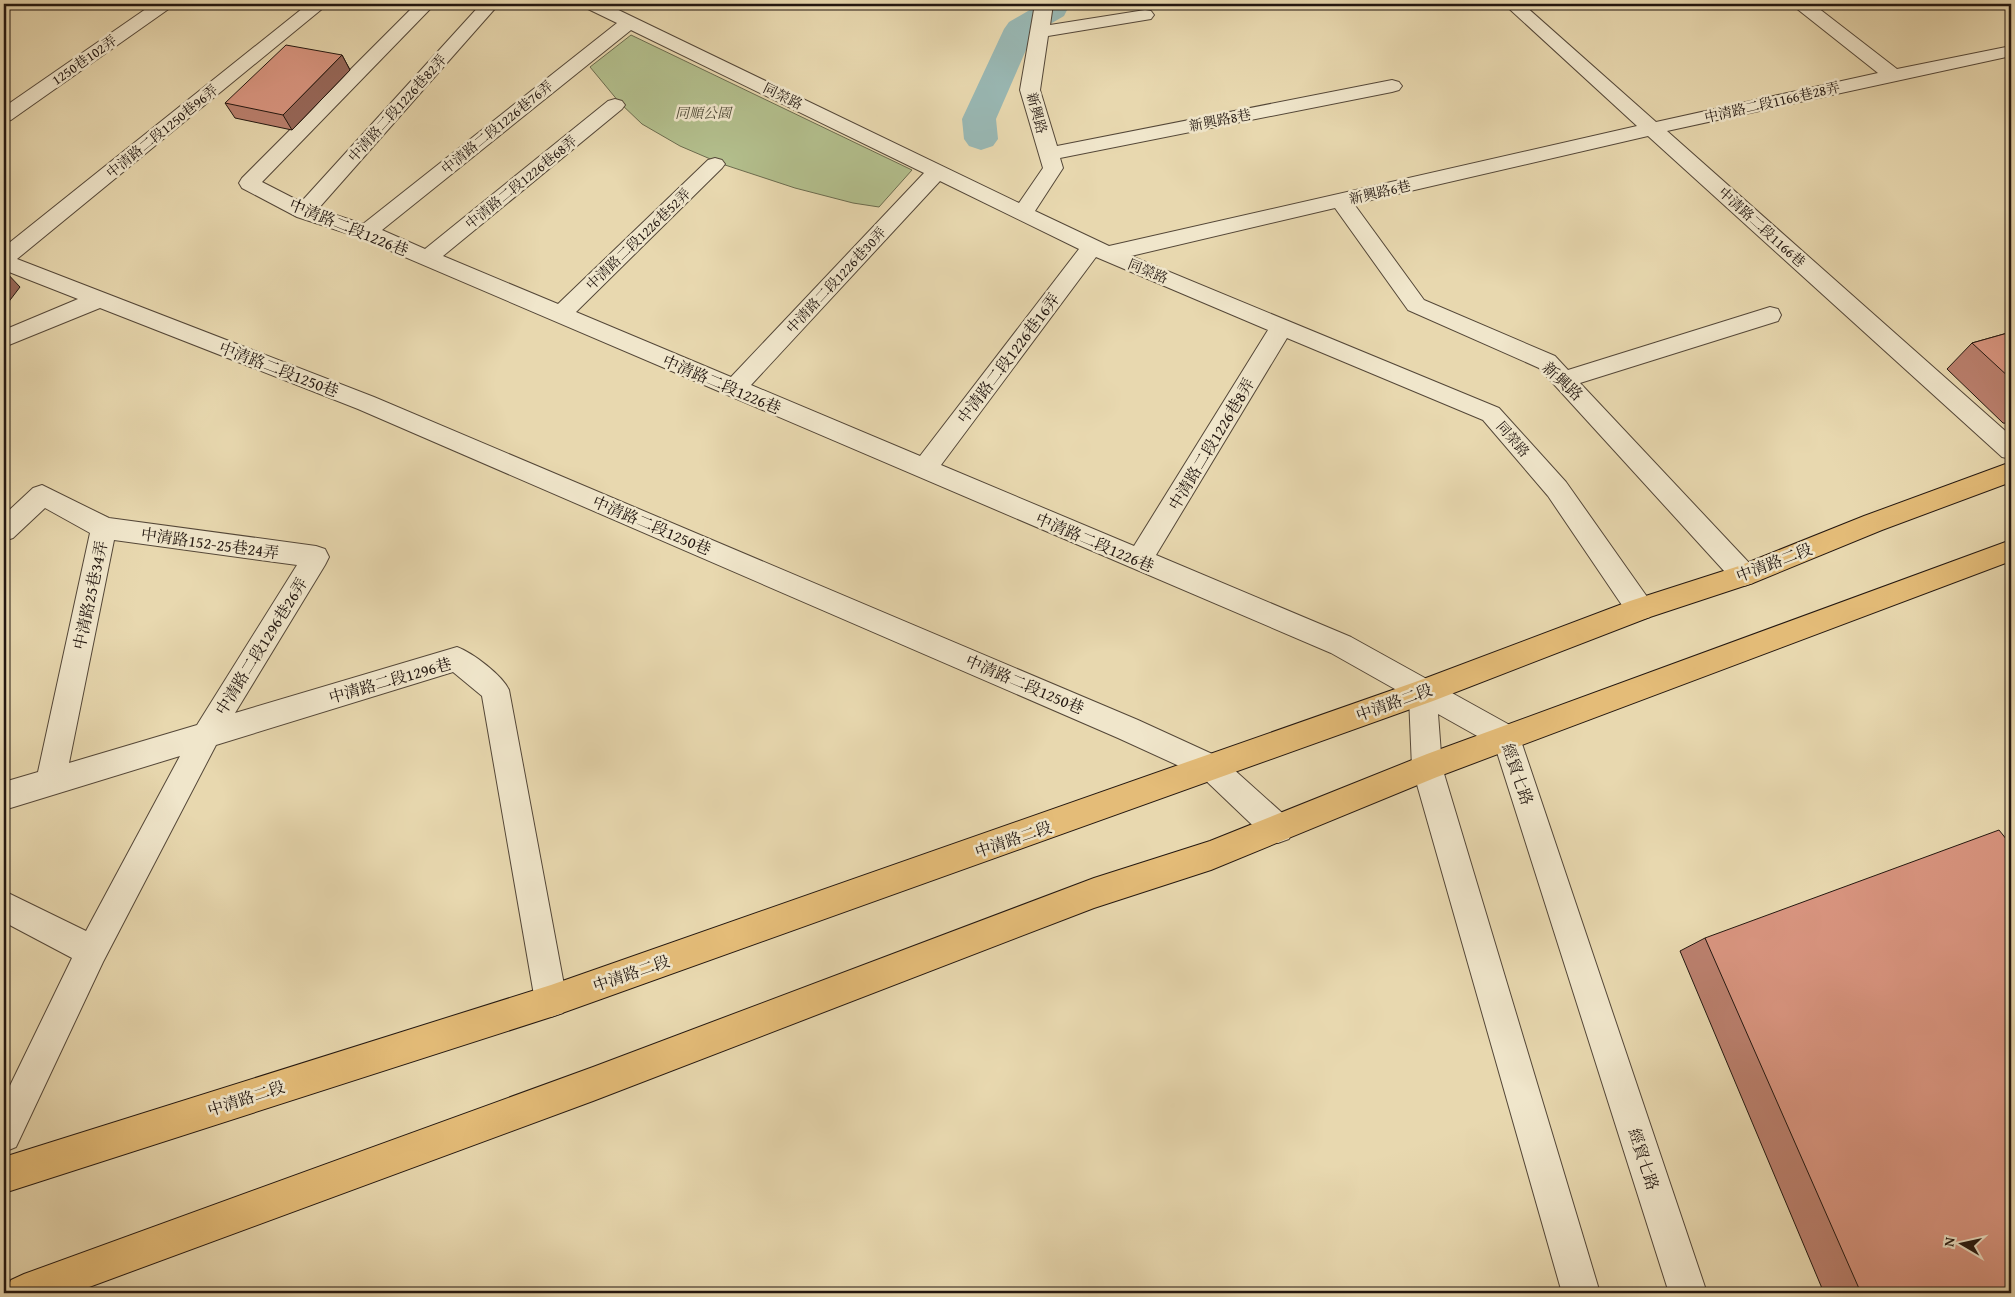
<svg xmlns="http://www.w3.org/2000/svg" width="2015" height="1297" font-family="'Gentium Book Plus','Noto Serif TC',serif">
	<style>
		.green { fill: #b3bf8d; stroke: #6b6b4e }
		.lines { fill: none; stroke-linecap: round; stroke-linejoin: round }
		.canal { fill: #99b8b4; fill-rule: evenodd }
		.minor-casing { stroke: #544738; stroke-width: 2 }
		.major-casing { stroke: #231710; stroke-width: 2 }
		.minor { fill: #f0e6cb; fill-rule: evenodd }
		.major { fill: #e4bc78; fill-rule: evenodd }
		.wall { fill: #bb806e; stroke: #231710 }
		.shaded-wall { fill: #98685a; stroke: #231710 }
		.building { fill: #d99580; stroke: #231710 }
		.labels { text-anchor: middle; stroke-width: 5; stroke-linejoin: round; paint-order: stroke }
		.far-street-label { font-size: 14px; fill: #231710; stroke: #f0e6cb }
		.far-park-label { font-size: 14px; font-style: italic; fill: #4e4936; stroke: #f0e6cb }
		.street-label { font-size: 16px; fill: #231710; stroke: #f0e6cb }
	</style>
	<rect width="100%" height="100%" fill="#e8d8af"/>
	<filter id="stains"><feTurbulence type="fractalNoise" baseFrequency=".004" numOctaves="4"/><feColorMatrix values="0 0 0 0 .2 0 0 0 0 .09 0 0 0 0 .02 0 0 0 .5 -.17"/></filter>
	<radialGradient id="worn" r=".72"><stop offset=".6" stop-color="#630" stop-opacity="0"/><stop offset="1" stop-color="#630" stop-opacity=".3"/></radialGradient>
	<path class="green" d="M 631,35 L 912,170 L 879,207 L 853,203 L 795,188 L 722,164 L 680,146 L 642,124 L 619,102 L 590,67 Z"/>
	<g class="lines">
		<path class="canal" d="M 1040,4 L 1070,4 L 1064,16 L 1033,34 L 996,119 L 998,139 L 993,146 L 981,150 L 969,146 L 964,139 L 962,119 L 1004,29 L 1009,22 Z"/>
		<defs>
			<g id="minor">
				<path d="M 4,4 L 14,4 L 10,9 L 4,10 Z"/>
				<path d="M 153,4 L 173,4 L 170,8 L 11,120 L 4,122 L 4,107 Z"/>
				<path d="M 308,4 L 328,4 L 17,259 L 374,397 L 1138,720 L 1221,758 L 1289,819 L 1293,829 L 1289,839 L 1278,843 L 1267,839 L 1201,776 L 1118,738 L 358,409 L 100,308 L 4,347 L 4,330 L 78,299 L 4,270 L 4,247 Z"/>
				<path d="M 416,4 L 435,4 L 262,182 L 301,202 L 481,4 L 499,4 L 318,209 L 363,224 L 617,23 L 586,8 L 583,4 L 606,4 L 1019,203 L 1043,168 L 1020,90 L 1035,4 L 1053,4 L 1050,25 L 1145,10 L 1151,11 L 1154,15 L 1151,19 L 1145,20 L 1048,36 L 1040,90 L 1057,146 L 1392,80 L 1399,82 L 1402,86 L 1399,90 L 1392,92 L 1060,158 L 1063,168 L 1035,211 L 1109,246 L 1637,126 L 1504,4 L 1523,4 L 1656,122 L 1878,73 L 1796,8 L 1793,4 L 1813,4 L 1897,69 L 2011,46 L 2011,56 L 1667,131 L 2011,436 L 2011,459 L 2002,457 L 1648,136 L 1354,204 L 1424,300 L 1555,356 L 1568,370 L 1770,307 L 1778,309 L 1781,315 L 1778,321 L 1580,383 L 1753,567 L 1757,575 L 1753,583 L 1744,586 L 1735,583 L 1539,368 L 1408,310 L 1335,208 L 1131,256 L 1499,408 L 1566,482 L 1650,601 L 1653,609 L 1650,617 L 1640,620 L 1630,617 L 1548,496 L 1483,420 L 1287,338 L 1156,555 L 1351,637 L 1517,729 L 1707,1293 L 1669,1293 L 1495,746 L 1438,714 L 1442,767 L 1600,1293 L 1562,1293 L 1412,767 L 1409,697 L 1331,653 L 358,237 L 297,217 L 242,188 L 239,183 L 242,178 ZM 631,30 L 924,173 L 731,377 L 576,312 L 722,168 L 725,164 L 722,160 L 715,158 L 708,160 L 558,304 L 443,256 L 622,109 L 625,105 L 622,101 L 615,99 L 608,101 L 425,249 L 382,230 ZM 940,181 L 1079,249 L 920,456 L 751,385 ZM 1096,257 L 1268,330 L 1134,546 L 941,465 Z"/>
				<path d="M 42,485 L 109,518 L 316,546 L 325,549 L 329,557 L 325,565 L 235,713 L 457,647 C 473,653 502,675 509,690 L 567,1001 L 563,1013 L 551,1017 L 539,1013 L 535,1001 L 482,696 L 453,672 L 216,745 L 103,962 L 16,1147 L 4,1152 L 4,1098 L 72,958 L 4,922 L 4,891 L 86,931 L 180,756 L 4,810 L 4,782 L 38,772 L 90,533 L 45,508 L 13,538 L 4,541 L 4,515 L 33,488 ZM 114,540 L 297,565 L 197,725 L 69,763 Z"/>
			</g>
			<g id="major">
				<path d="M 2011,462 L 2011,482 L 1882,530 L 1753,583 L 1650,617 L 1433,701 L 551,1017 L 4,1193 L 4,1157 L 551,985 L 1418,681 L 1630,601 L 1739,566 L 1864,516 Z"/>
				<path d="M 2011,540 L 2011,561 L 1437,777 L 1211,870 L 1094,908 L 593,1101 L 73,1293 L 5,1293 L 11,1280 L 24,1274 L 593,1067 L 1094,878 L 1210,841 L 1427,754 Z"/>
			</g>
		</defs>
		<use href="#minor" class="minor-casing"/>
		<use href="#major" class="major-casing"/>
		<use href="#minor" class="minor"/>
		<use href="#major" class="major"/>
	</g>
	<g class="wall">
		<path d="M 342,55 L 350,70 L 292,130 L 235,118 L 225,103 Z"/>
		<path d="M 2011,332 L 2011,424 L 2003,423 L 1947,369 L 1972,343 Z"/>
		<path d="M 1705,938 L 2011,1293 L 1824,1293 L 1680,951 Z"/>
	</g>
	<g class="shaded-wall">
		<path d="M 342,55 L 350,70 L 292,130 L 283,115 Z"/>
		<path d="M 4,270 L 20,287 L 4,308 Z"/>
	</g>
	<g class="building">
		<path d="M 286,45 L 342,55 L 283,115 L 225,103 Z"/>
		<path d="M 2011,332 L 2011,379 L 1972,343 Z"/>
		<path d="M 1999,830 L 2011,845 L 2011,1293 L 1861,1293 L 1705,938 Z"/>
	</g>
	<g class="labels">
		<g class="far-street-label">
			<text transform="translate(84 60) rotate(-35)" y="5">1250巷102弄</text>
			<text transform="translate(783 96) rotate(26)" y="5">同榮路</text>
			<text transform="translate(1772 102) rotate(-13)" y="5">中清路二段1166巷28弄</text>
			<text transform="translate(397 108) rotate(-48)" y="5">中清路二段1226巷82弄</text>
			<text transform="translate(1037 113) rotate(75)" y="5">新興路</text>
			<text transform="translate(1220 120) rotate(-11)" y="5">新興路8巷</text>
			<text transform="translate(497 127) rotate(-39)" y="5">中清路二段1226巷76弄</text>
			<text transform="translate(162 131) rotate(-39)" y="5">中清路二段1250巷96弄</text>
			<text transform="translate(521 182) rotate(-39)" y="5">中清路二段1226巷68弄</text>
			<text transform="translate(1380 192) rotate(-13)" y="5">新興路6巷</text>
			<text transform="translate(1762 227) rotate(42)" y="5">中清路二段1166巷</text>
			<text transform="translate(638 239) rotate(-44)" y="5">中清路二段1226巷52弄</text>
			<text transform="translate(1148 271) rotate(22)" y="5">同榮路</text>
			<text transform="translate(836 280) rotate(-47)" y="5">中清路二段1226巷30弄</text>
			<text transform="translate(1513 439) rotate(49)" y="5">同榮路</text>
		</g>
		<g class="far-park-label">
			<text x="703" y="118">同順公園</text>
		</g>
		<g class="street-label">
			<text transform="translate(349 227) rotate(22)" y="6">中清路二段1226巷</text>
			<text transform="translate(1008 358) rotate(-53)" y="6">中清路二段1226巷16弄</text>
			<text transform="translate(279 369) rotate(21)" y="6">中清路二段1250巷</text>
			<text transform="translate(1563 381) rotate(43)" y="6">新興路</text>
			<text transform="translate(722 384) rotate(23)" y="6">中清路二段1226巷</text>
			<text transform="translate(1211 444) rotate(-59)" y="6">中清路二段1226巷8弄</text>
			<text transform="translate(652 525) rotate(23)" y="6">中清路二段1250巷</text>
			<text transform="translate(1095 542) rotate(23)" y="6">中清路二段1226巷</text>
			<text transform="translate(210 543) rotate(8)" y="6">中清路152-25巷24弄</text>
			<text transform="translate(1774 562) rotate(-21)" y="6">中清路二段</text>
			<text transform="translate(90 595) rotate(-78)" y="6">中清路25巷34弄</text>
			<text transform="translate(261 646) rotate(-58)" y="6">中清路二段1296巷26弄</text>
			<text transform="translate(390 680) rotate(-16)" y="6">中清路二段1296巷</text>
			<text transform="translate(1025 684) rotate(23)" y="6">中清路二段1250巷</text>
			<text transform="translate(1394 702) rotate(-20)" y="6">中清路二段</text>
			<text transform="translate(1518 774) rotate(71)" y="6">經貿七路</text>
			<text transform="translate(1013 839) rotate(-19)" y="6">中清路二段</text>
			<text transform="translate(631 973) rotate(-19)" y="6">中清路二段</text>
			<text transform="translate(246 1098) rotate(-18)" y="6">中清路二段</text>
			<text transform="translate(1644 1159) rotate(72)" y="6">經貿七路</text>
		</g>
	</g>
	<rect width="2015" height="1297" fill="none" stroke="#e8d8af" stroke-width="20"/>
	<rect x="5" y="5" width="2005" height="1287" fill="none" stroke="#231710" stroke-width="2.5"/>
	<rect x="10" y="10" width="1995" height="1277" fill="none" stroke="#231710"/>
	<g transform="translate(1962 1244) rotate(279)" stroke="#f0e6cb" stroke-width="4" paint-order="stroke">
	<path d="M0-4L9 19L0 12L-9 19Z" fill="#231710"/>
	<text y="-8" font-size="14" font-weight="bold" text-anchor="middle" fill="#231710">N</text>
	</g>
	<rect width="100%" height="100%" filter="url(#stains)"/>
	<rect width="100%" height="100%" fill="url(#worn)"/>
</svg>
